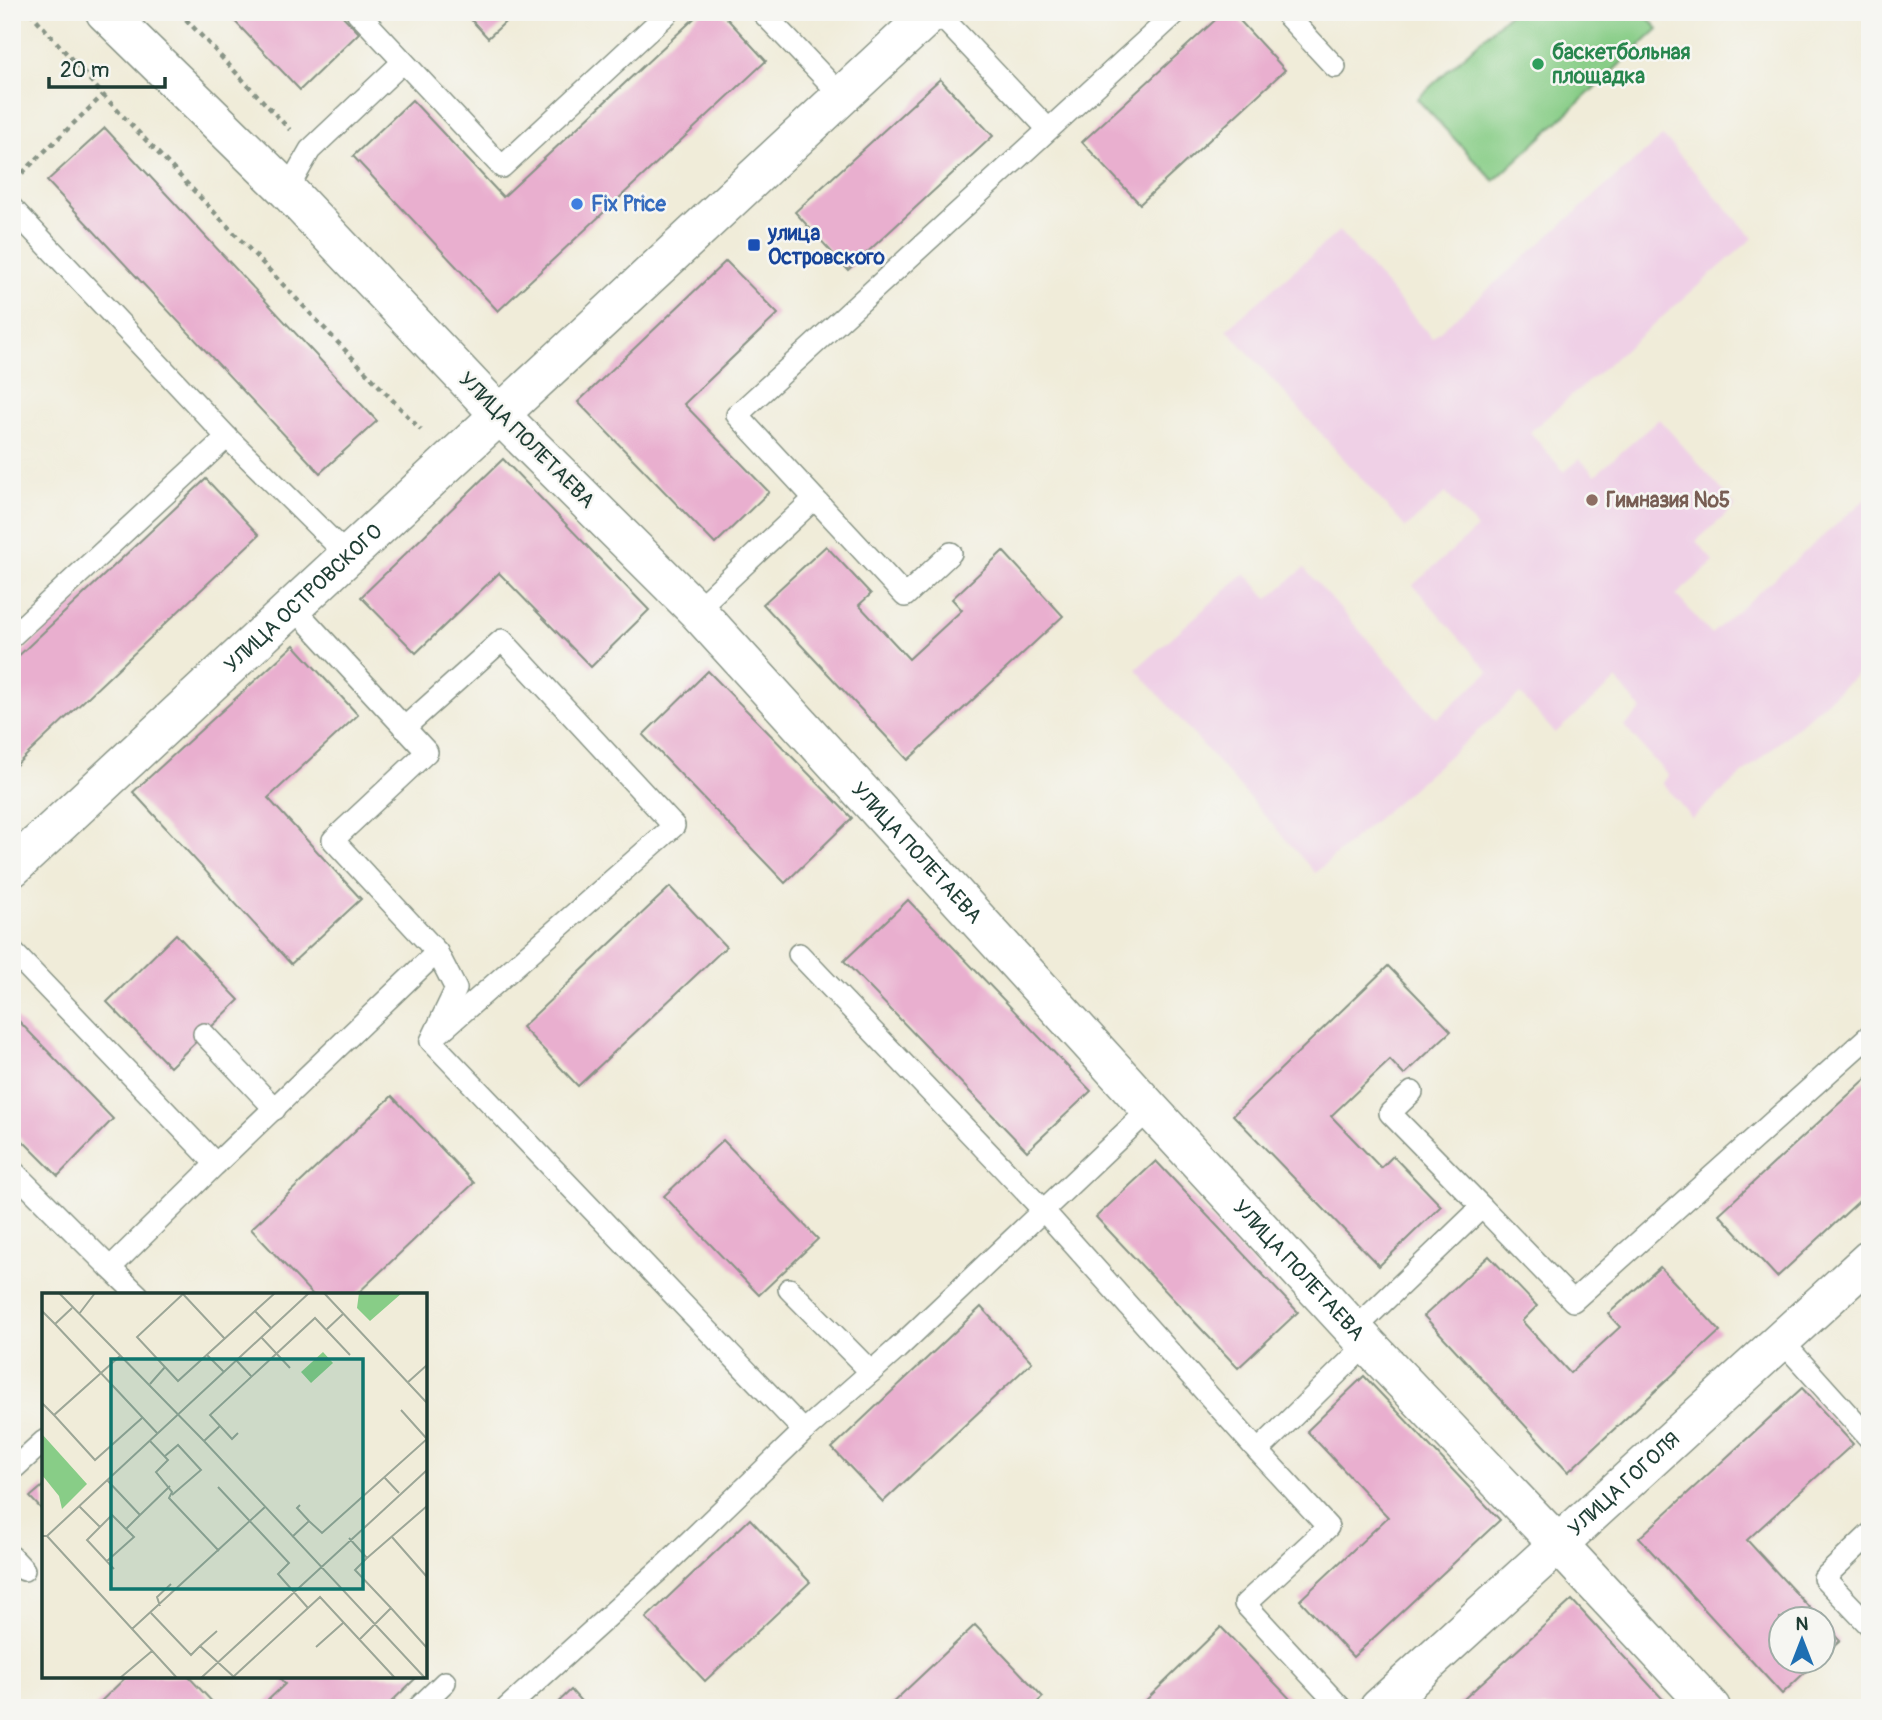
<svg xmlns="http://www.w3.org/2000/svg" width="1882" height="1720" font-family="Pangolin,sans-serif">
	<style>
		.built { fill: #efd0e6 }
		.green { fill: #88cd87; stroke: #54855e; stroke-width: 2 }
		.building { fill: #e9afcf }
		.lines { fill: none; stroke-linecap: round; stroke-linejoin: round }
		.service-casing { stroke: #889486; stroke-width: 24 }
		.minor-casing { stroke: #889486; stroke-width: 41 }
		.tertiary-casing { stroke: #889486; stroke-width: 41 }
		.path { stroke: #889486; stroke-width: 4.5; stroke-dasharray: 5 5; stroke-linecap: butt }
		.service { stroke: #fff; stroke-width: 21 }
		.minor { stroke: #fff; stroke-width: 38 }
		.tertiary { stroke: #fff; stroke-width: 38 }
		.leisure-dot { fill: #2e9e5b; stroke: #f6f6f2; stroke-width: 2.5 }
		.shop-dot { fill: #3f7fe0; stroke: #f6f6f2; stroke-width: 2.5 }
		.transit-dot { fill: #1a4fb4; stroke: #f6f6f2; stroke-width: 2.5 }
		.education-dot { fill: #8d6e63; stroke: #f6f6f2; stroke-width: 2.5 }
		.labels { text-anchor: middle; stroke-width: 5; stroke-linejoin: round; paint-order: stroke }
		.leisure-label { font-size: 21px; font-weight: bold; fill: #27864d; stroke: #f6f6f2; text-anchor: start }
		.shop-label { font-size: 21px; font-weight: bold; fill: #366cbe; stroke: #f6f6f2; text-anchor: start }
		.transit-label { font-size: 21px; font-weight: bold; fill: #164399; stroke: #f6f6f2; text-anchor: start }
		.street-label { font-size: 21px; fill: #1f3d34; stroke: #f6f6f2 }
		.education-label { font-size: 21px; font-weight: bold; fill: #785e54; stroke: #f6f6f2; text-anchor: start }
		.inset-road { fill: none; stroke: #9ca697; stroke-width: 2 }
		.view { fill: #0f766e; fill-opacity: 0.15; stroke: #0f766e; stroke-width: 3.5 }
		.inset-edge { fill: none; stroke: #1f3d34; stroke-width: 3.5 }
	</style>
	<rect width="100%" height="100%" fill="#f6f6f2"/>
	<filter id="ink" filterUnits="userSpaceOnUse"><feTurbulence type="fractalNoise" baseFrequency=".0143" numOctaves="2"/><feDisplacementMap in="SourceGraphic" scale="14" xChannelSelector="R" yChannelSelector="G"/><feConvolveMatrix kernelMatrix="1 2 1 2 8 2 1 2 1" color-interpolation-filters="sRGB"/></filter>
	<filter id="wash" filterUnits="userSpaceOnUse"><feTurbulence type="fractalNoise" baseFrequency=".00686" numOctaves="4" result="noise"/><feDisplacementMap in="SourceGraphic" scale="28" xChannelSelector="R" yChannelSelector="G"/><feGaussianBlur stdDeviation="1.57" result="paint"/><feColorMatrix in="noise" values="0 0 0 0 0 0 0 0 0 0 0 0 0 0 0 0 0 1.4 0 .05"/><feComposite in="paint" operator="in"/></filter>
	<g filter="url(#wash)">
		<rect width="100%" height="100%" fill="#f0ecd9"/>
		<path class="built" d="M 1663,136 L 1753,238 L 1530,432 L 1564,472 L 1580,459 L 1595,475 L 1659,419 L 1736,506 L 1696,541 L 1714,562 L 1676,595 L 1711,634 L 1870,495 L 1870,663 L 1692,818 L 1662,783 L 1668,776 L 1624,726 L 1642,710 L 1616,680 L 1555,733 L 1520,694 L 1315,873 L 1136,669 L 1245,573 L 1268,599 L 1304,568 L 1437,718 L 1489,672 L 1413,585 L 1477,528 L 1446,493 L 1406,528 L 1227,329 L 1339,231 L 1432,338 Z"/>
		<path class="green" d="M 1511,12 L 1643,12 L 1658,29 L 1494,181 L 1417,99 Z"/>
		<g id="blocks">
			<g class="building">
				<path d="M 226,12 L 339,12 L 359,33 L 300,90 Z"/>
				<path d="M 464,12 L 516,12 L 488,38 Z"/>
				<path d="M 701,12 L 721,12 L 766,61 L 498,311 L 353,156 L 412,100 L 503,197 Z"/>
				<path d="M 1224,12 L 1232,12 L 1285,70 L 1140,204 L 1082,142 Z"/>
				<path d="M 940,79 L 993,136 L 848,270 L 795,212 Z"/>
				<path d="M 105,128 L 377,421 L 320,473 L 47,181 Z"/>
				<path d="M 726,261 L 778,314 L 684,404 L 769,492 L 715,544 L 578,402 Z"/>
				<path d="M 503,459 L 649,610 L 591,667 L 499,573 L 416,653 L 361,597 Z"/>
				<path d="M 206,479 L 259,535 L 12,769 L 12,662 Z"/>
				<path d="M 826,546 L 871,594 L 859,605 L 909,659 L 962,610 L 952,599 L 1003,551 L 1063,616 L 908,760 L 763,604 Z"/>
				<path d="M 294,645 L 358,715 L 268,798 L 361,899 L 291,964 L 133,792 Z"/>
				<path d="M 708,671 L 852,818 L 785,883 L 643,735 Z"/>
				<path d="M 670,887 L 726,947 L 578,1086 L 522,1027 Z"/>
				<path d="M 908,900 L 1091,1091 L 1027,1151 L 844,961 Z"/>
				<path d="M 176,934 L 239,1000 L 170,1067 L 107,1002 Z"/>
				<path d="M 1388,966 L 1451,1031 L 1404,1075 L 1390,1060 L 1331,1116 L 1381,1168 L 1393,1156 L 1441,1206 L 1379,1266 L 1233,1115 Z"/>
				<path d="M 12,1014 L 113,1119 L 58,1176 L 12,1130 Z"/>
				<path d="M 1870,1075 L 1870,1191 L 1777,1277 L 1719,1214 Z"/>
				<path d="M 392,1096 L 474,1183 L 356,1295 L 313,1295 L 251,1229 Z"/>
				<path d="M 723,1140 L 818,1239 L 759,1295 L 664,1196 Z"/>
				<path d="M 1156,1161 L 1298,1312 L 1238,1368 L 1096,1217 Z"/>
				<path d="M 1489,1256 L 1537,1306 L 1522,1321 L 1570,1373 L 1620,1327 L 1608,1314 L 1660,1267 L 1720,1331 L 1568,1472 L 1424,1316 Z"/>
				<path d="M 981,1307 L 1032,1362 L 883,1502 L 832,1448 Z"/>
				<path d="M 1364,1376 L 1500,1520 L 1353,1657 L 1300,1600 L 1388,1517 L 1307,1431 Z"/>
				<path d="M 1802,1388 L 1853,1444 L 1747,1540 L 1819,1618 L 1780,1618 L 1780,1660 L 1818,1660 L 1782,1694 L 1639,1538 Z"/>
				<path d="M 44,1485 L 44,1512 L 30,1497 Z"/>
				<path d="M 750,1519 L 810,1582 L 705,1681 L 646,1618 Z"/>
				<path d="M 1572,1600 L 1671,1708 L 1454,1708 Z"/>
				<path d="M 1822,1622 L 1840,1641 L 1822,1657 Z"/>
				<path d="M 975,1625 L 1043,1697 L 1031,1708 L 887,1708 Z"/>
				<path d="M 1221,1627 L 1297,1706 L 1295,1708 L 1138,1708 Z"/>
				<path d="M 127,1676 L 188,1676 L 218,1708 L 94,1708 Z"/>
				<path d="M 278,1676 L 418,1676 L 385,1708 L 265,1708 L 263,1705 L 285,1684 Z"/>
				<path d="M 571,1690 L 587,1708 L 552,1708 Z"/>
			</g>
		</g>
	</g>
	<g filter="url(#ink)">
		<use href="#blocks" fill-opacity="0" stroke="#889486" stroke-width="2"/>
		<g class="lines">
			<defs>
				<g id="service">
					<path d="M 357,12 L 502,167 L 669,12"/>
					<path d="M 762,12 L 842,96"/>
					<path d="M 937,12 L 1048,129"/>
					<path d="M 1284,12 L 1335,67"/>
					<path d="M 287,190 L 310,150 L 403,62"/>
					<path d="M 12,208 L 227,437 L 349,557"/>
					<path d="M 951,553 L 905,596 L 737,415 L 1177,12"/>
					<path d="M 294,608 L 427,752 L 333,840 L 437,952 L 456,989 L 431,1041 L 804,1431"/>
					<path d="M 696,610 L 814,499"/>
					<path d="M 12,636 L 227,437"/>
					<path d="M 404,728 L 502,640 L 674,826 L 439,1033"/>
					<path d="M 12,951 L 216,1164 L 437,952"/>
					<path d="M 799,954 L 1043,1210 L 1258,1451 L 1328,1527 L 1245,1604 L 1341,1708"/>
					<path d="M 204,1034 L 275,1109"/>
					<path d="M 1412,1092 L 1390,1113 L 1482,1207"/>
					<path d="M 12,1170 L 110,1268 L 216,1164"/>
					<path d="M 110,1268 L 138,1295"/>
					<path d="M 789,1289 L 871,1372"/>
					<path d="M 1354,1330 L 1482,1207 L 1573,1301 L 1870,1035"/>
					<path d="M 1781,1340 L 1870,1439"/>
					<path d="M 1258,1451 L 1367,1344"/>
					<path d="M 12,1470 L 44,1441"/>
					<path d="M 1870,1534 L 1824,1578 L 1870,1626"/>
					<path d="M 12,1557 L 24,1570"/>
					<path d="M 418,1708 L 445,1682"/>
					<path d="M 507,1708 L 666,1564 L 804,1431 L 897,1349 L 1150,1109"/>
				</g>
				<g id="minor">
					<path id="s1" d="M 499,414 L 696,610 L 1150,1109 L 1367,1344 L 1559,1545 L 1711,1708"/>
					<path id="s2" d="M 1379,1708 L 1870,1259"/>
				</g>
				<g id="tertiary">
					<path d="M 105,12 L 287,190 L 499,414"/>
					<path id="s3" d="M 12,868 C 320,584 625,297 932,12"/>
				</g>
			</defs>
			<use href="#service" class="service-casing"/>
			<use href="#minor" class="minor-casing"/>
			<use href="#tertiary" class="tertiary-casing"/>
			<g class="path">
				<path d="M 30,12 L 103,95 L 421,430"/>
				<path d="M 179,12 L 290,130"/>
				<path d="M 15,180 L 103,95"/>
			</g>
			<use href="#service" class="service"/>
			<use href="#minor" class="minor"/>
			<use href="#tertiary" class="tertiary"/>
		</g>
	</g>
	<circle class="leisure-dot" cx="1538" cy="64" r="7"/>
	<circle class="shop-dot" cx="577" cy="204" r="7"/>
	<rect class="transit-dot" x="747" y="238" width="14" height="14" rx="3.5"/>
	<circle class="education-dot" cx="1592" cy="500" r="7"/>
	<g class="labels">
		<g class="leisure-label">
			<text x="1552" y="59">баскетбольная<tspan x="1552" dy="24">площадка</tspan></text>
		</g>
		<g class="shop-label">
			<text x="591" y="211">Fix Price</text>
		</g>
		<g class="transit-label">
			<text x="768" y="240">улица<tspan x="768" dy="24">Островского</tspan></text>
		</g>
		<g class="street-label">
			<text transform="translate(527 440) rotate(45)" y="7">УЛИЦА ПОЛЕТАЕВА</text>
			<text dy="7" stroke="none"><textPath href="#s3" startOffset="397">УЛИЦА ОСТРОВСКОГО</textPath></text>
			<text dy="7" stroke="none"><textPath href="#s1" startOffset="606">УЛИЦА ПОЛЕТАЕВА</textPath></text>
			<text dy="7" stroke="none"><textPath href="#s1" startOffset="1172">УЛИЦА ПОЛЕТАЕВА</textPath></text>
			<text dy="7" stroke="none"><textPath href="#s2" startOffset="332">УЛИЦА ГОГОЛЯ</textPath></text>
		</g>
		<g class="education-label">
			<text x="1606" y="507">Гимназия №5</text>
		</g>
	</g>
	<g transform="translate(42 1293)">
		<rect width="385" height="385" fill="#f0ecd9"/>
		<path d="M 317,0 L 360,0 L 328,28 L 315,15 ZM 281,59 L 291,70 L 269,90 L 259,79 ZM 0,141 L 45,191 L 20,216 L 17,203 L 0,182 Z" fill="#88cd87"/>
		<path class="inset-road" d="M 17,0 L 162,148 L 383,385M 140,0 L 183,46M 282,0 L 385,110M 141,1 L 95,44 L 136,88 L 213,18M 0,18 L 13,31 L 30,15M 37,21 L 53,0M 13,31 L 116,141M 229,35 L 213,18 L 233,0M 284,37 L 301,21M 219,44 L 248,75M 165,62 L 182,79M 194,67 L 209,83M 365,90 L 385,72M 108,91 L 123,74M 0,110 L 12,122 L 78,63M 12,122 L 53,167 L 100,125M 196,140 L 190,146 L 168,122 L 273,25 L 308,62M 108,148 L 126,167 L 114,179 L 130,199 L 127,205 L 177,258M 162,148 L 178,133M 123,163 L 136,152 L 159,177 L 130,202M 342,184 L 357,200M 65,187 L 98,222 L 128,193M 176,194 L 247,270 L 236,281 L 266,315M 258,212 L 255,215 L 267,228M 37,213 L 58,234M 0,243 L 5,243 L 267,0M 5,243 L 135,385M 250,244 L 267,228 L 280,240 L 385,146 L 359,117M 350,244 L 385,284M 307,245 L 325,265 L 313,277 L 349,315M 325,265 L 385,213M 65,268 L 92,244 L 84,236M 72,276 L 45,247 L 70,222 L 84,236 L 98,222M 118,313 L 115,304 L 129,291M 109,320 L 149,362 L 158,353 L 192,384M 90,336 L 223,214M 317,347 L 349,315 L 385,355M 158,353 L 175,338M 274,354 L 301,330M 78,385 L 110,358M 159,385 L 385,177M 190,385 L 278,304 L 353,385"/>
		<path class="view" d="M 69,66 L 321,66 L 321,296 L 69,296 Z"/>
		<rect width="385" height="385" class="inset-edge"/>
	</g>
	<rect width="1882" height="1720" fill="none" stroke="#f6f6f2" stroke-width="42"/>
	<g transform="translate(1802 1640)"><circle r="33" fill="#f6f6f2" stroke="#a0aca6" stroke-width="2"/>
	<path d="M0-5L12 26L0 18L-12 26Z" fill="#1f6fb2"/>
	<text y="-10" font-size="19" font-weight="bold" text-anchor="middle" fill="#1f3d34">N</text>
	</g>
	<path d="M49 77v10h116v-10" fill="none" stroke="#1f3d34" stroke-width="3.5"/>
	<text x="60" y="77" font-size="21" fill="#1f3d34" stroke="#f6f6f2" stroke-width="5" paint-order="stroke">20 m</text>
</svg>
